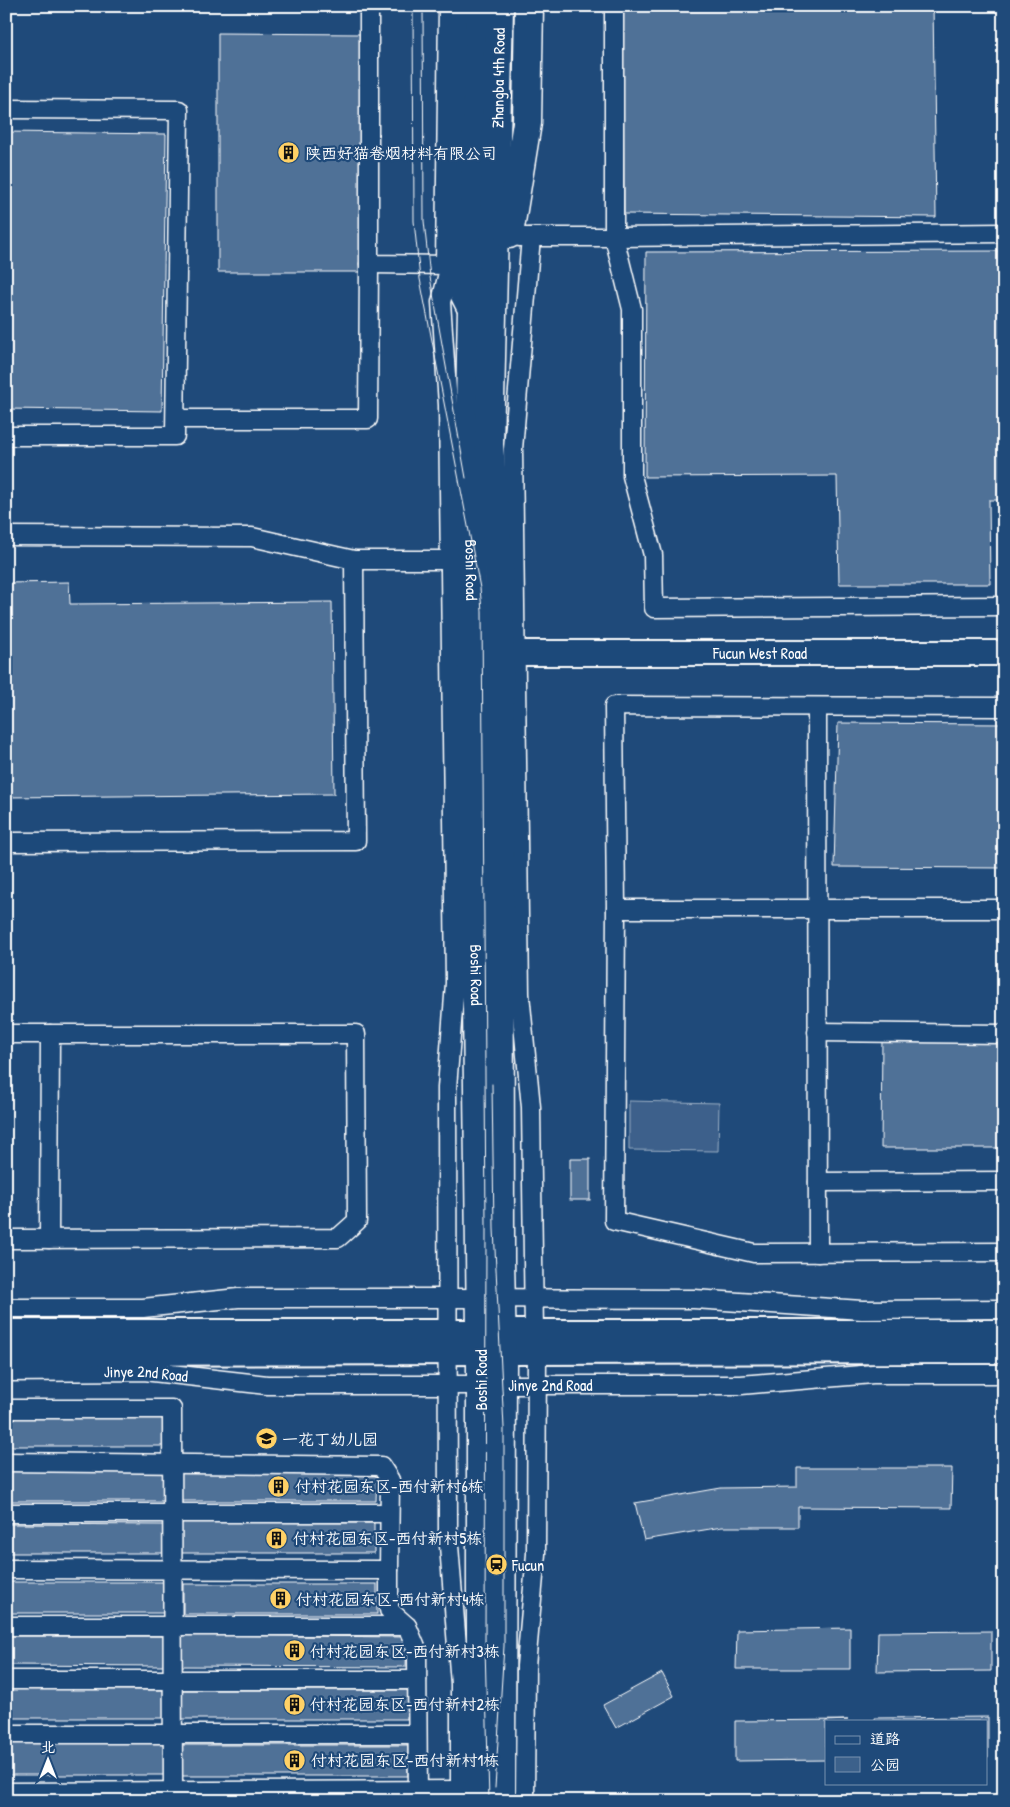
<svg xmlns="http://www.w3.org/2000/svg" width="1010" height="1807" font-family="'Patrick Hand','LXGW WenKai TC',sans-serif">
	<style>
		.green { fill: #3c618b; stroke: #9eb0c5 }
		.building { fill: #507197; stroke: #fff }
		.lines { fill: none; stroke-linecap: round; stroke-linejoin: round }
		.street-casing { stroke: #fff; stroke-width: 21 }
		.secondary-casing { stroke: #fff; stroke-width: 28 }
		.primary-casing { stroke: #fff; stroke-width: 31 }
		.street { stroke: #1f4a7a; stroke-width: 18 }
		.secondary { stroke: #1f4a7a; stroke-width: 24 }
		.primary { stroke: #1f4a7a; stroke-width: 28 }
		.tram { stroke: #fff; stroke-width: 1 }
		.labels { text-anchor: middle; stroke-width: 4.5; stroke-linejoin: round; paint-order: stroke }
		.street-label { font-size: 16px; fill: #fff; stroke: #1f4a7a }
		.poi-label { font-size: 16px; fill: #fff; stroke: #1f4a7a; text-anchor: start }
	</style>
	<rect width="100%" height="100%" fill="#1f4a7a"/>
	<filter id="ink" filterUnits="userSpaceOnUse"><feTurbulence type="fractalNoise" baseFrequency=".02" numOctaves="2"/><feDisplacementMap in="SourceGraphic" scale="10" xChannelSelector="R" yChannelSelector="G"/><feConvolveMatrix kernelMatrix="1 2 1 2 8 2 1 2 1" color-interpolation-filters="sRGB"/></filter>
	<g filter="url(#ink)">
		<path class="green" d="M 629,1101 L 719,1103 L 718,1151 L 629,1150 Z"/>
		<g class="building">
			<path d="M 623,6 L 933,6 L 936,217 L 624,214 Z"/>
			<path d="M 218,33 L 360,34 L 360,272 L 218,272 Z"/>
			<path d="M 6,132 L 166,134 L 162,411 L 6,409 Z"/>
			<path d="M 1004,251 L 1004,500 L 989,500 L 990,584 L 839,584 L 837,476 L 645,477 L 646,252 Z"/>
			<path d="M 69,582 L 70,604 L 332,602 L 334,794 L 6,797 L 6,583 Z"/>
			<path d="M 838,723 L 1004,724 L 1004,868 L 834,867 Z"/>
			<path d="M 882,1037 L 1004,1038 L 1004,1148 L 881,1148 Z"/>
			<rect x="570" y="1159" width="20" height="41"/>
			<path d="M 6,1416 L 164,1417 L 164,1446 L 6,1446 Z"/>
			<path d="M 797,1468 L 952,1468 L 951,1508 L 798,1507 L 798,1527 L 722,1527 L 644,1540 L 635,1503 L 721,1488 L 797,1487 Z"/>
			<rect x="6" y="1470" width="158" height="31"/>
			<path d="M 181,1471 L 377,1472 L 376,1501 L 180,1501 Z"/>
			<path d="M 181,1522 L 374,1523 L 374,1553 L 181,1553 Z"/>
			<path d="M 6,1524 L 165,1525 L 164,1553 L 6,1553 Z"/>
			<rect x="6" y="1582" width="158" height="31"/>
			<rect x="183" y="1584" width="194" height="30"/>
			<path d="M 850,1628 L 850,1669 L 736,1669 L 737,1630 Z"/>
			<path d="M 991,1631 L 991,1671 L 877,1672 L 878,1632 Z"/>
			<path d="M 181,1635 L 407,1637 L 406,1667 L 181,1666 Z"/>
			<path d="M 6,1636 L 164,1636 L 163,1666 L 6,1665 Z"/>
			<path d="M 662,1673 L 674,1696 L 616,1728 L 603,1705 Z"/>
			<path d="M 6,1689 L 165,1690 L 165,1718 L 6,1718 Z"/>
			<path d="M 182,1690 L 408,1690 L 407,1719 L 181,1719 Z"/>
			<path d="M 988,1717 L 988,1757 L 986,1757 L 986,1721 L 875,1721 L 875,1718 Z"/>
			<path d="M 848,1720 L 826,1721 L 826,1760 L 735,1761 L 735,1721 Z"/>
			<path d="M 6,1742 L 167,1743 L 166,1775 L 6,1775 Z"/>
			<rect x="182" y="1745" width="226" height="31"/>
			<path d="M 849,1799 L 849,1801 L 735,1801 L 735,1800 Z"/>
			<path d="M 990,1799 L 990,1801 L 876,1801 Z"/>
		</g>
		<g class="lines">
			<defs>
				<g id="street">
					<path d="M 369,6 L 369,264 L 450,265 L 441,302 L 448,405 L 455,983 L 447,1088 L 448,1533 L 460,1684 L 460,1801"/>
					<path d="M 614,6 L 614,237 L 1004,233"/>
					<path d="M 6,109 L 179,110 L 175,436 L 6,436"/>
					<path d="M 519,237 L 614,237 L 632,309 L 632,476 L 653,555 L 654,608 L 1004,606"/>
					<path d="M 176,419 L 368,419 L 369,264"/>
					<path d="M 6,536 L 252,537 L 354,560 L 461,560"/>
					<path d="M 817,707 L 818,1253"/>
					<path d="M 1004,707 L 614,706 L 616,909 L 614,1221 L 754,1253 L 1004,1252"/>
					<path d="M 6,842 L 356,841 L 354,560"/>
					<path d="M 616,909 L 1004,909"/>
					<path d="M 817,1032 L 1004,1034"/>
					<path d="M 6,1034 L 356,1034 L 357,1221 L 338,1238 L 6,1239"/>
					<path d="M 818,1182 L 1004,1181"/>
					<path d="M 49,1239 L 50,1034"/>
					<path d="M 6,1308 L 143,1308 L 238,1298 L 448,1298 L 694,1299 L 862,1310 L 1004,1309"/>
					<path id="s1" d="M 6,1372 L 144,1371 L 267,1385 L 741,1385 L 873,1374 L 1004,1374"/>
					<path d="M 6,1409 L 172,1409 L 173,1801"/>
					<path d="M 6,1462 L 381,1466 L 390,1480 L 389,1570 L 6,1569"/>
					<path d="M 6,1513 L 389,1513"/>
					<path d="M 389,1570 L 389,1610 L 407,1626 L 417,1650 L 418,1800"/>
					<path d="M 6,1626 L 407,1626"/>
					<path d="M 6,1680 L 417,1680"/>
					<path d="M 6,1734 L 417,1734"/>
					<path d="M 6,1792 L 460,1790"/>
					<path d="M 525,1801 L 526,1666 L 536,1554 L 537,1352 L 534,1332 L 531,1107 L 520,994 L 513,449 L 531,237"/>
				</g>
				<g id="secondary">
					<path id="s2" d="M 516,653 L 1004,653"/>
					<path d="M 6,1332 L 1004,1332"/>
					<path d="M 6,1353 L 1004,1351"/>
				</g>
				<g id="primary">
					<path d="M 453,6 L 450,265 L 470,305"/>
					<path id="s3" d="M 480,6 C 477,148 471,289 470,431 L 481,1332 L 481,1801"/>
					<path d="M 499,6 L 489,445 L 499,560 L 500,1261 L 502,1352 L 501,1801"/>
					<path d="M 509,234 L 527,123 L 529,6"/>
				</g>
			</defs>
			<use href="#street" class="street-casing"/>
			<use href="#secondary" class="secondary-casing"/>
			<use href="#primary" class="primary-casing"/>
			<use href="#street" class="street"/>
			<use href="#secondary" class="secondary"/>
			<use href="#primary" class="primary"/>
			<g class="tram">
				<path d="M 413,6 L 414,221 L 420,279 L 480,588 L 482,611 L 486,1229 L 485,1646 L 489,1801"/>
				<path d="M 423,6 L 424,221 L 430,277 L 466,478"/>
				<path d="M 492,1084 L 494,1229 L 504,1428 L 504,1646 L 495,1788"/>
			</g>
		</g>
	</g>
	<defs>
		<symbol id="building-disc" viewBox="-11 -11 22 22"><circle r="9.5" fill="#ffd166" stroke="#1f4a7a"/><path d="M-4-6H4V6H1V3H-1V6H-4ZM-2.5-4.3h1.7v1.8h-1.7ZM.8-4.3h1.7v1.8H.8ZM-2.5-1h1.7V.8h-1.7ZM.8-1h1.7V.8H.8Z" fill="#111"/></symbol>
		<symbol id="school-disc" viewBox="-11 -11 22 22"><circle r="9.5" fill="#ffd166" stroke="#1f4a7a"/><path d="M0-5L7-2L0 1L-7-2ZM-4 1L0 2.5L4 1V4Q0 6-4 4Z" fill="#111"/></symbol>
		<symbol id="station-disc" viewBox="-11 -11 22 22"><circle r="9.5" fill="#ffd166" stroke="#1f4a7a"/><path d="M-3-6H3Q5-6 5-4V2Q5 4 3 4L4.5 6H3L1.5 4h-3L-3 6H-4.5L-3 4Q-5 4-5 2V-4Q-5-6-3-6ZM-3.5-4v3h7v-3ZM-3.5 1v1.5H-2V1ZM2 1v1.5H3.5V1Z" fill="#111"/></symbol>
	</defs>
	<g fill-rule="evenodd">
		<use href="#building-disc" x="276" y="140" width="25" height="25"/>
		<use href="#school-disc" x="254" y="1426" width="25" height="25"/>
		<use href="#building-disc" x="266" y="1474" width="25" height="25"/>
		<use href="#building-disc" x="264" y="1526" width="25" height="25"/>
		<use href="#station-disc" x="484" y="1552" width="25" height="25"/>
		<use href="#building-disc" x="268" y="1586" width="25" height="25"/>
		<use href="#building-disc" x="282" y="1638" width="25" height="25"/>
		<use href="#building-disc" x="282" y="1692" width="25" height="25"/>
		<use href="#building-disc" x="282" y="1748" width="25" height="25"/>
	</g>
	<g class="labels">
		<g class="street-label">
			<text transform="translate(498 78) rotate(-89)" y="6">Zhangba 4th Road</text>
			<text dy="6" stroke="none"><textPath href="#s3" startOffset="564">Boshi Road</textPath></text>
			<text dy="6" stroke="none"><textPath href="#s2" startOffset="244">Fucun West Road</textPath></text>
			<text dy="6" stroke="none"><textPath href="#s3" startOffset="969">Boshi Road</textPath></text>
			<text dy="6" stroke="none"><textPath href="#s1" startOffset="140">Jinye 2nd Road</textPath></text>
			<text transform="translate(481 1380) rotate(-90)" y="6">Boshi Road</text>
			<text dy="6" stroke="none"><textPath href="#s1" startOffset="545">Jinye 2nd Road</textPath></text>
		</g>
		<g class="poi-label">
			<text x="305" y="159">陕西好猫卷烟材料有限公司</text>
			<text x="282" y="1445">一花丁幼儿园</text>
			<text x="295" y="1492">付村花园东区-西付新村6栋</text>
			<text x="293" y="1544">付村花园东区-西付新村5栋</text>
			<text x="512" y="1571">Fucun</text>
			<text x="296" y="1605">付村花园东区-西付新村4栋</text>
			<text x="310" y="1657">付村花园东区-西付新村3栋</text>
			<text x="310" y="1710">付村花园东区-西付新村2栋</text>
			<text x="311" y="1766">付村花园东区-西付新村1栋</text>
		</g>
	</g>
	<rect width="1010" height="1807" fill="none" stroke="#1f4a7a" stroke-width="25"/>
	<rect x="12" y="12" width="985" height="1782" fill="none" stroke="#fff" stroke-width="2" filter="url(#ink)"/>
	<rect x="825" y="1720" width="162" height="65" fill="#1f4a7a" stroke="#7992af"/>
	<rect x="835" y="1736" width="25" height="8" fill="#1f4a7a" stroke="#7992af"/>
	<text x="870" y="1744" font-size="15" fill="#ffffff">道路</text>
	<rect x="835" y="1757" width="25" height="15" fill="#3c618b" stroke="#7992af"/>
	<text x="870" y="1770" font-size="15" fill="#ffffff">公园</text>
	<g transform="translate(48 1760)" stroke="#1f4a7a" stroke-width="4" paint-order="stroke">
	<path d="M0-4L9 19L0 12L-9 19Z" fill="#ffffff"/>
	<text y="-8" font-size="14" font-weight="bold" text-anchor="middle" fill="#ffffff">北</text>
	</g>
</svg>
